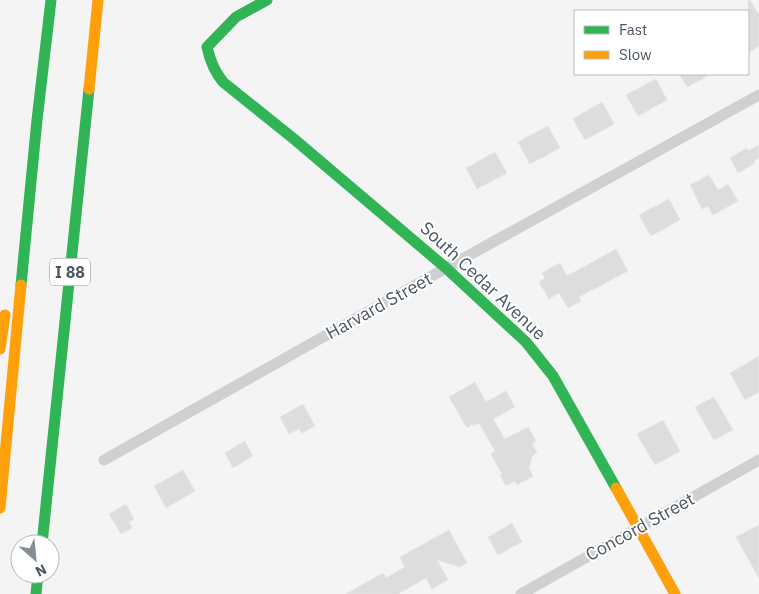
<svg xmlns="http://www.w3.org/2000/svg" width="759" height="594" font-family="'IBM Plex Sans',sans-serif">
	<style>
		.building { fill: #ddddde; stroke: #e5e6e7 }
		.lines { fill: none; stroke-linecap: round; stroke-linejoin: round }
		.street { stroke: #ced0d2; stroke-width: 11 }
		.fast { stroke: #30b455; stroke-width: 11 }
		.slow { stroke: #ff9f0a; stroke-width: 11 }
		.labels { text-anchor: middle; stroke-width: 4; stroke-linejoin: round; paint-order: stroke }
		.shield { fill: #fff; stroke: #808990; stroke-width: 1 }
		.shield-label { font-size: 16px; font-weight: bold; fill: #4a5661 }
		.street-label { font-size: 18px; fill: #4a5661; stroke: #fff }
	</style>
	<rect width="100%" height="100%" fill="#f4f4f4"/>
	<g class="building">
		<path d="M 748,0 L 750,0 L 759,15 L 759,46 L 748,53 Z"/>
		<path d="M 679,74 L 711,74 L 687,87 Z"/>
		<path d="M 656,79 L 667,100 L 638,116 L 626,95 Z"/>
		<path d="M 602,102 L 614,124 L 585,140 L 573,119 Z"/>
		<path d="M 548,126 L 560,148 L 530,164 L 518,142 Z"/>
		<path d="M 759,145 L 759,158 L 754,161 L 755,163 L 738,173 L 730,158 L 747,148 L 748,151 Z"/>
		<path d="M 495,152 L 507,173 L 477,189 L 466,168 Z"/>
		<path d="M 709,175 L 718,190 L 728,184 L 738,201 L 713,215 L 708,206 L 702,209 L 690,185 Z"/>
		<path d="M 669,199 L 680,220 L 651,236 L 639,215 Z"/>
		<path d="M 616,249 L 628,271 L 579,297 L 581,301 L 568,308 L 559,293 L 549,299 L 539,282 L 545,278 L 542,273 L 560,263 L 567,276 Z"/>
		<path d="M 759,356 L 759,392 L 745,400 L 730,373 Z"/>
		<path d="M 475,382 L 486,402 L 506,391 L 515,407 L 493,419 L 505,439 L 528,427 L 536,441 L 532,444 L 537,453 L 532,456 L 529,468 L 533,476 L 517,485 L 515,481 L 506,486 L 500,475 L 502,474 L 491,454 L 495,451 L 479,423 L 473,426 L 472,424 L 467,428 L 449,397 Z"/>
		<path d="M 714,397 L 733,430 L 714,440 L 695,407 Z"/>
		<path d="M 303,404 L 315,426 L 302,433 L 299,429 L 289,434 L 280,417 Z"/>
		<path d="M 663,420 L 680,451 L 655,465 L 637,434 Z"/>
		<path d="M 245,441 L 253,456 L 233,468 L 225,453 Z"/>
		<path d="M 183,470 L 195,491 L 166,508 L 154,486 Z"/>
		<path d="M 126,504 L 134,519 L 129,522 L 132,528 L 121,534 L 109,514 Z"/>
		<path d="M 512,523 L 522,542 L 498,555 L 488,537 Z"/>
		<path d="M 759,525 L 759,578 L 736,537 Z"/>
		<path d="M 449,530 L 467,563 L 460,567 L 437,560 L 448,580 L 432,589 L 426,578 L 398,594 L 346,594 L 383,573 L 386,578 L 405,567 L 400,557 Z"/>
	</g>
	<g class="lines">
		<g class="street">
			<path d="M 104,460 L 446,268 L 759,95"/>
			<path d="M 521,594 L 759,460"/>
		</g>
		<g class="fast">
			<path d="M 267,0 L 236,17 L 207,47 C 210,61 214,71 223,82 L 294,139 L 446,268 L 526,342 L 553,376 L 616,488"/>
			<path d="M 21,285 L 37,120 L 51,0"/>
			<path d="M 42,544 L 89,89"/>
			<path d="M 36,594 L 38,574"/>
		</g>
		<g class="slow">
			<path d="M 89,89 L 98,0"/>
			<path d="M 0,349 L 5,315"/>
			<path d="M 616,488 L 675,594"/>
			<path d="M 0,508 L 21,285"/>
		</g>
	</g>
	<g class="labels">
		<rect class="shield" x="50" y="258.5" width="40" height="27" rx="4"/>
		<g class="shield-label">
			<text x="70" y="278">I 88</text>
		</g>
		<g class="street-label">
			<text transform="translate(483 281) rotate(43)" y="6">South Cedar Avenue</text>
			<text transform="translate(379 306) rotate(-29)" y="6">Harvard Street</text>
			<text transform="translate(640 527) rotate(-29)" y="6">Concord Street</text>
		</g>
	</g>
	<rect x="574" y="10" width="175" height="65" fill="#ffffff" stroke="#b7bbc0"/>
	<rect x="584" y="26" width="25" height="8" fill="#30b455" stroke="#b7bbc0"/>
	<text x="619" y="35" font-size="15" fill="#4a5661">Fast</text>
	<rect x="584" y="51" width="25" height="8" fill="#ff9f0a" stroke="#b7bbc0"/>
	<text x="619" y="60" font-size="15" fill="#4a5661">Slow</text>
	<g transform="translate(35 559) rotate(153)"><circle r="24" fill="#ffffff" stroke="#b7bbc0"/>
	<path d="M0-4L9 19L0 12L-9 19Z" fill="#868d94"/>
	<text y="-8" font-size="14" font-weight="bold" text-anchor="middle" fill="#4a5661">N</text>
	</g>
</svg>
